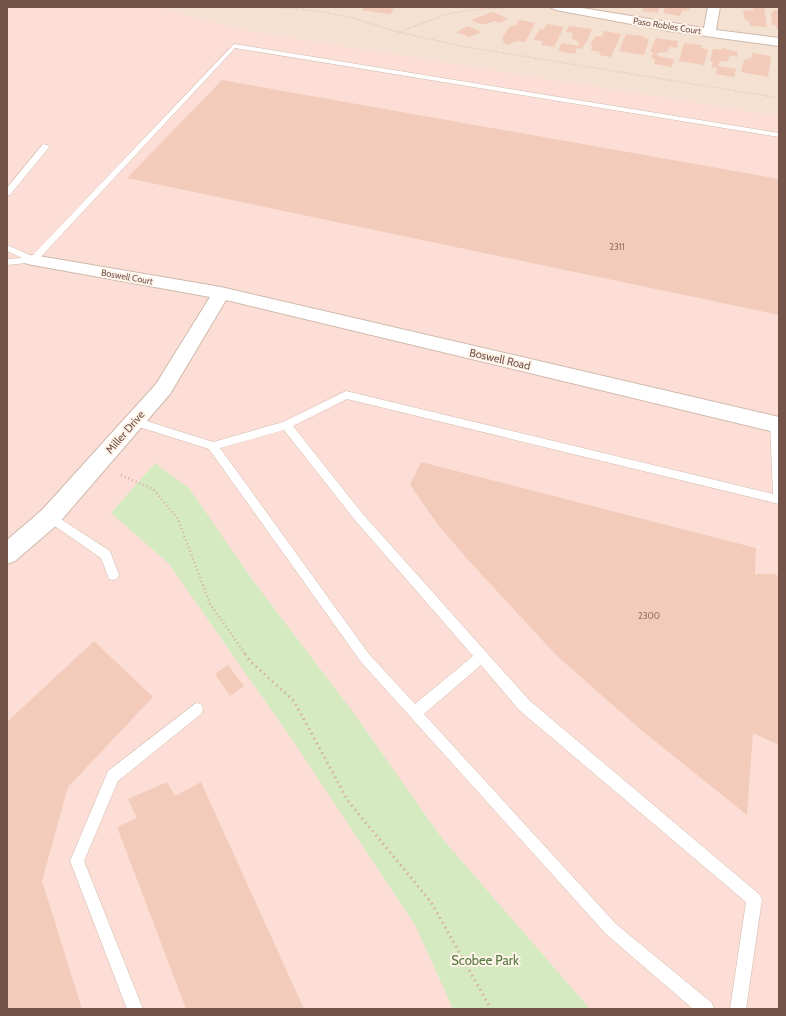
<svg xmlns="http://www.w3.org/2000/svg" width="786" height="1016" font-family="Cabin,sans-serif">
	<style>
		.residential { fill: #f4e1d1 }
		.commercial { fill: #fdded6 }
		.green { fill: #d5eac1 }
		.building { fill: #f2cbba }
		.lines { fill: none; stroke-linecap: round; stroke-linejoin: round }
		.service-casing { stroke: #cfb9ac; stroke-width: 1 }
		.minor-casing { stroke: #cfb9ac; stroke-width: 2 }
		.tertiary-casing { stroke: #cfb9ac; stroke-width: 2 }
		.path-far2 { stroke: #d6af9e; stroke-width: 1.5; stroke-dasharray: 0.5 2; stroke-linecap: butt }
		.path-far1 { stroke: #d6af9e; stroke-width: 2.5; stroke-dasharray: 1 3; stroke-linecap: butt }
		.path { stroke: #d6af9e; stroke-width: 3; stroke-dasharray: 1.5 4; stroke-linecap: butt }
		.service { fill: #fff; fill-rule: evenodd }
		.minor { fill: #fff; fill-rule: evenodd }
		.tertiary { fill: #fff; fill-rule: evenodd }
		.labels { text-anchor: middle; stroke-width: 4; stroke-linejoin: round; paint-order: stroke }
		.far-street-label { font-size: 9px; fill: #745449; stroke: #fff4e9 }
		.number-label { font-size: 9px; fill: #947265 }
		.street-label { font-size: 11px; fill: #745449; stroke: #fff4e9 }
		.near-park-label { font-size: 13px; fill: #577a41; stroke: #fff4e9 }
	</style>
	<rect width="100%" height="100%" fill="#fcf0e3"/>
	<path class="residential" d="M 157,7 L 779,7 L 779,116 L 249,31 Z"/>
	<path class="commercial" d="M 7,7 L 157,7 L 249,31 L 779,116 L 779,1009 L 7,1009 Z"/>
	<path class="green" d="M 155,463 L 189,488 L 252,579 L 353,712 L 441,837 L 590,1009 L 453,1009 L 415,925 L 293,741 L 169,564 L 111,513 Z"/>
	<g class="building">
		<path d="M 364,7 L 394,7 L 392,9 L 394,10 L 391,13 L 388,14 L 361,10 Z"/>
		<path d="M 644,7 L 660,7 L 658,13 L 642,11 Z"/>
		<path d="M 665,7 L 690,7 L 689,10 L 682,11 L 680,16 L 663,13 Z"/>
		<path d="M 754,7 L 764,7 L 767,27 L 750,26 L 749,21 L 745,20 L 743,10 L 753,11 Z"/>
		<path d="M 773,10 L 779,10 L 779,29 L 776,29 L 776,26 L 772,25 L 771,13 L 773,13 Z"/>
		<path d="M 493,12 L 508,19 L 500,23 L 495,21 L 486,24 L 480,24 L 471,20 Z"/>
		<path d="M 519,20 L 535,23 L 525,42 L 516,41 L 515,43 L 511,42 L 510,45 L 502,43 L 504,41 L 502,38 L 509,27 L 516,25 Z"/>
		<path d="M 547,24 L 564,27 L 554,47 L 541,45 L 543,41 L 533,40 L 540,29 L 544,29 Z"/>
		<path d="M 468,26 L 481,32 L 469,37 L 456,32 Z"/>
		<path d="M 569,26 L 592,29 L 586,43 L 585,43 L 582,49 L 577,48 L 575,54 L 558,51 L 562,43 L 578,46 L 579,42 L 572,39 L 573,33 L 566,32 Z"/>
		<path d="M 604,31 L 621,34 L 611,57 L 599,55 L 600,52 L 591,50 L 592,45 L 590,45 L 596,36 L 602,37 Z"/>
		<path d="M 626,34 L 644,36 L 643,38 L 649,39 L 644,55 L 619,51 Z"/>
		<path d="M 656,38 L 678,41 L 677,48 L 670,46 L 667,52 L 658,53 L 657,56 L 674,59 L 672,67 L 654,64 L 655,59 L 651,58 L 653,52 L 650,52 Z"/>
		<path d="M 684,43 L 702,45 L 701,48 L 708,50 L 704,65 L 679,61 Z"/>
		<path d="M 723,48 L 738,52 L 737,57 L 730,55 L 728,61 L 719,62 L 718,66 L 736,69 L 734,77 L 715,74 L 717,68 L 711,68 L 713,61 L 710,61 L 713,49 L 722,50 Z"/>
		<path d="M 752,53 L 771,56 L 768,77 L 741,72 L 744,60 L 751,58 Z"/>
		<path d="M 222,80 L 779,179 L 779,315 L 127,178 Z"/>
		<path d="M 421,462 L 756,548 L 755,574 L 774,574 L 779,576 L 779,745 L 753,733 L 747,815 L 641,730 L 556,655 L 470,562 L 439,526 L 410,485 Z"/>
		<path d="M 94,641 L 153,697 L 68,787 L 42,881 L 82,1009 L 7,1009 L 7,722 Z"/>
		<path d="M 228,665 L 244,686 L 230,696 L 215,674 Z"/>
		<path d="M 167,782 L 175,796 L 201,782 L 304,1009 L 186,1009 L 117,827 L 137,818 L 128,799 Z"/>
	</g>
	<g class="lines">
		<defs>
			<g id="service">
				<path d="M 234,44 L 779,133 L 779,137 L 235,48 L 36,262 L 7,265 L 7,259 L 22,258 L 7,251 L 7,245 L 32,256 Z"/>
				<path d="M 43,144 L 50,146 L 10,195 L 7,195 L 7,188 Z"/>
				<path d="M 346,391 L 773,494 L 770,424 L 771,421 L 779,421 L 779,504 L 347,399 L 293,426 L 362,513 L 529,700 L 759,894 L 762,899 L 746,1009 L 730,1009 L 746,902 L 519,710 L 481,665 L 424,714 L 616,924 L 712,1003 L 714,1009 L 693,1009 L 606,934 L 361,662 L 209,449 L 130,424 L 129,421 L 134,417 L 213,442 L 283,422 ZM 284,430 L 354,519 L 473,656 L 415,704 L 369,654 L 220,448 Z"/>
				<path d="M 50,512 L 110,551 L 119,575 L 117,579 L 113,580 L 109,579 L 101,558 L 46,520 L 44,517 L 46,514 Z"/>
				<path d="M 196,703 L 201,704 L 203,709 L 201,714 L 118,781 L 84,861 L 143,1009 L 127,1009 L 70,861 L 108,771 Z"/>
			</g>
			<path id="minor" d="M 550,7 L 576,7 L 704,28 L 708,7 L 720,7 L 716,30 L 779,38 L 779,46 L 669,31 L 556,10 Z"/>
			<path id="tertiary" d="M 33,255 L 221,287 L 779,417 L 779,433 L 226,300 L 170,394 L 58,524 L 15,561 L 7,564 L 7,540 L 42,510 L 156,384 L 210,297 L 27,264 L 25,260 L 27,256 Z"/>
		</defs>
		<use href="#service" class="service-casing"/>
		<use href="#minor" class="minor-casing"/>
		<use href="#tertiary" class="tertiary-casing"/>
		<g class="path-far2">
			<path d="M 271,7 L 311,10 L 349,17 L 398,32 L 461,46 L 779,98"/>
			<path d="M 399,32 L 447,14 L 471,10 L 516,7"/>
		</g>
		<path class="path-far1" d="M 121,475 L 153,489 L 178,519 L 210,604 L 246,655"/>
		<path class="path" d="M 245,654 L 250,661 L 294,701 L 348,801 L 431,902 L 491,1009"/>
		<use href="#service" class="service"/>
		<use href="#minor" class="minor"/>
		<use href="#tertiary" class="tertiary"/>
	</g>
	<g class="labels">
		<g class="far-street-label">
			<text transform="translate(667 26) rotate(9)" y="3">Paso Robles Court</text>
			<text transform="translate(127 277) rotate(10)" y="3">Boswell Court</text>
		</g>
		<g class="number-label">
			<text x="617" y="250">2311</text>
			<text x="649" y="619">2300</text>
		</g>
		<g class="street-label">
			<text transform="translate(500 359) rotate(13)" y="4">Boswell Road</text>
			<text transform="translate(125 432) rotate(-49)" y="4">Miller Drive</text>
		</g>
		<g class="near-park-label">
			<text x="485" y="965">Scobee Park</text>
		</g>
	</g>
	<rect width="786" height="1016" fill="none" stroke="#745449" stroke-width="16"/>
</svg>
